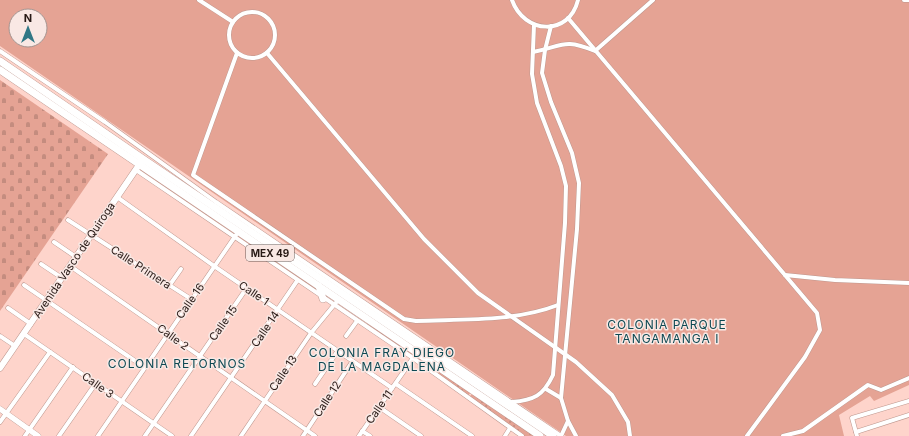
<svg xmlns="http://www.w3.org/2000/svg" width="909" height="436" font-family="Inter,sans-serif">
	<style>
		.cemetery { fill: url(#cemetery-stones) }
		.park { fill: #e5a394; fill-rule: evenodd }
		.garden { fill: url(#garden-dots) }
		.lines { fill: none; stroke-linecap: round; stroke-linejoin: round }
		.minor-casing { stroke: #be978e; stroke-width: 5 }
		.tertiary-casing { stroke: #be978e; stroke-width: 6 }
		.secondary-casing { stroke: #be978e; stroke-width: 7 }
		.primary-casing { stroke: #be978e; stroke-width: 8 }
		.minor { stroke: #fff; stroke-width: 4 }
		.tertiary { stroke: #fff; stroke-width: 5.5 }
		.secondary { stroke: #fff; stroke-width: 6 }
		.primary { stroke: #fff; stroke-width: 7 }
		.labels { text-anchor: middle; stroke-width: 3; stroke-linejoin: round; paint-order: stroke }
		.shield { fill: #f9e8e4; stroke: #665753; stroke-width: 1 }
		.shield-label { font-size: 10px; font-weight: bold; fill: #271915 }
		.street-label { font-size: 11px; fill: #271915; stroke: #f9e8e4 }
		.neighbourhood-label { font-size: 12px; letter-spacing: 1px; fill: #0d4953; stroke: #f9e8e4 }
	</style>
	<defs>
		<pattern id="cemetery-stones" width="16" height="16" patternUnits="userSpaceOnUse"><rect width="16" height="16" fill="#e5a394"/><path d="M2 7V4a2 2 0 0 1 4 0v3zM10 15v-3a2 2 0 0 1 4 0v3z" fill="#c48c7f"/></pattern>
		<pattern id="garden-dots" width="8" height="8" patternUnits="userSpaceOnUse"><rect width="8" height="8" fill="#e5a394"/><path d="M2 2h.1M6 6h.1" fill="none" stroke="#c48c7f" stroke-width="1.8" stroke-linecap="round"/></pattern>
	</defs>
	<rect width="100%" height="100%" fill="#fed4cb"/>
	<path class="cemetery" d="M 0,80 L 108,154 L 0,311 Z"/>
	<path class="park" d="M 0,0 L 909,0 L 909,385 L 874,401 L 870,396 L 839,415 L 844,436 L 566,436 L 0,46 ZM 16,16 L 40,16 L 40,40 L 16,40 Z"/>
	<g class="garden">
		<path d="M 140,167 L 318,288 L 320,295 L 138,170 Z"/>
		<path d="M 368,322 L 471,392 L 468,396 L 365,326 Z"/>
		<path d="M 473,393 L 536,436 L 524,436 L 468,398 Z"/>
	</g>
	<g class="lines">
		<defs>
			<g id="minor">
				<path d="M 199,0 L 233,22"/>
				<path d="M 512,0 C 524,34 569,37 578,0"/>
				<path d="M 904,0 L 909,0"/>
				<circle cx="252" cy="35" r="23"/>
				<path d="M 568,18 L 817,313 L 820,330 L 805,357 L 747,436"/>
				<path d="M 551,26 L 545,50 L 542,73 L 551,102 L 572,153 L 579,183 L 577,229 L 561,398 L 568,421 L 576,436"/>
				<path d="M 0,51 L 105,122 L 216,202 L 561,436"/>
				<path d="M 533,52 C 564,46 563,38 595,51 L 653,0"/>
				<path d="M 237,53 L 193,175 L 404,319 L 416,321 C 462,319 514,322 558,305"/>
				<path d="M 267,53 L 424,239 L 478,293 L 576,362 L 612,395 L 628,422 L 630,436"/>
				<path d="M 136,170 L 413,358 L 522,436"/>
				<path d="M 117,197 L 214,266 L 392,388"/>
				<path d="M 68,220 L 191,299"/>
				<path d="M 54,242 L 76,257"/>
				<path d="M 41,264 L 62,278"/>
				<path d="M 70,266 L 315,436"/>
				<path d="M 785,275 L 835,280 L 909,283"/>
				<path d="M 24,285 L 144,367"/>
				<path d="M 169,286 L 181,269"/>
				<path d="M 8,308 L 31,324"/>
				<path d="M 24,334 L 172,436"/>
				<path d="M 0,336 L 15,346"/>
				<path d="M 346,336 L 357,321"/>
				<path d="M 315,384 L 337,352"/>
				<path d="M 396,384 L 472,436"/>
				<path d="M 546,389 L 561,398"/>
				<path d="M 512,402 C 534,400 543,396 553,375 L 565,223 L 566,186 L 561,166 L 537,103 L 532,74 L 534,25"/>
				<path d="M 379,407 L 421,436"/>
				<path d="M 0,422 L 50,352"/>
				<path d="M 362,431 L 370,436"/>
				<path d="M 856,432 L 909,415"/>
				<path d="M 25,436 L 73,367"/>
				<path d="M 59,436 L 96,383"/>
				<path d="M 98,436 L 236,235"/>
				<path d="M 145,436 L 246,289"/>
				<path d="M 191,436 L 297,281"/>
				<path d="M 241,436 L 311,333 L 339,299"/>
				<path d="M 303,436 L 352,362"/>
				<path d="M 359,436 L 413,358"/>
				<path d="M 505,436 L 510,428"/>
				<path d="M 561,436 L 568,421"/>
				<path d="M 783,436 L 803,431 L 868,385 L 881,390 L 909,378"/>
				<path d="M 857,436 L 852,418 L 909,401"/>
			</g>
			<path id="tertiary" d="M 0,409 L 38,436"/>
			<path id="secondary" d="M 0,368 L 141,162"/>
			<g id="primary">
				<path d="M 0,61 L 143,159 L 553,436"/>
				<path d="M 0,70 L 540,436"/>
				<path d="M 319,286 L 323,299"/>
			</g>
		</defs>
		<use href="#minor" class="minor-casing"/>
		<use href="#tertiary" class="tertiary-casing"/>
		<use href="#secondary" class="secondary-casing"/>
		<use href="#primary" class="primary-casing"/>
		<use href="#minor" class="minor"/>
		<use href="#tertiary" class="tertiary"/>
		<use href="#secondary" class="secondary"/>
		<use href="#primary" class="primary"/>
	</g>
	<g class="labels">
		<rect class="shield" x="246" y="245" width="48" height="16" rx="3"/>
		<g class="shield-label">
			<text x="270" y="257">MEX 49</text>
		</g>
		<g class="street-label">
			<text transform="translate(74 260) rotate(-56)" y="4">Avenida Vasco de Quiroga</text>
			<text transform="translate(141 267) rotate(33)" y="4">Calle Primera</text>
			<text transform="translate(254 293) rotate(34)" y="4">Calle 1</text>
			<text transform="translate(190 301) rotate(-55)" y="4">Calle 16</text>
			<text transform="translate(223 323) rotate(-55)" y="4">Calle 15</text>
			<text transform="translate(265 329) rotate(-56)" y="4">Calle 14</text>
			<text transform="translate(173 337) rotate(36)" y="4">Calle 2</text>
			<text transform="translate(283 373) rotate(-56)" y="4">Calle 13</text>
			<text transform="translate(98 385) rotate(35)" y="4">Calle 3</text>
			<text transform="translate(327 399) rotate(-57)" y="4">Calle 12</text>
			<text transform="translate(379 407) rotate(-55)" y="4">Calle 11</text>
		</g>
		<g class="neighbourhood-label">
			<text x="667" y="329">COLONIA PARQUE<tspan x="667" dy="14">TANGAMANGA I</tspan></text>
			<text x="382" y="357">COLONIA FRAY DIEGO<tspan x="382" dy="14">DE LA MAGDALENA</tspan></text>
			<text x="177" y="368">COLONIA RETORNOS</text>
		</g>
	</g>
	<g transform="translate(28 28)"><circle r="19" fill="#f9e8e4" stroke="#a59591"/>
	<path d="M0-3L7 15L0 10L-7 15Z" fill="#317785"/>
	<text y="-6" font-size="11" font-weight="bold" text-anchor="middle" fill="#271915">N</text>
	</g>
</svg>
